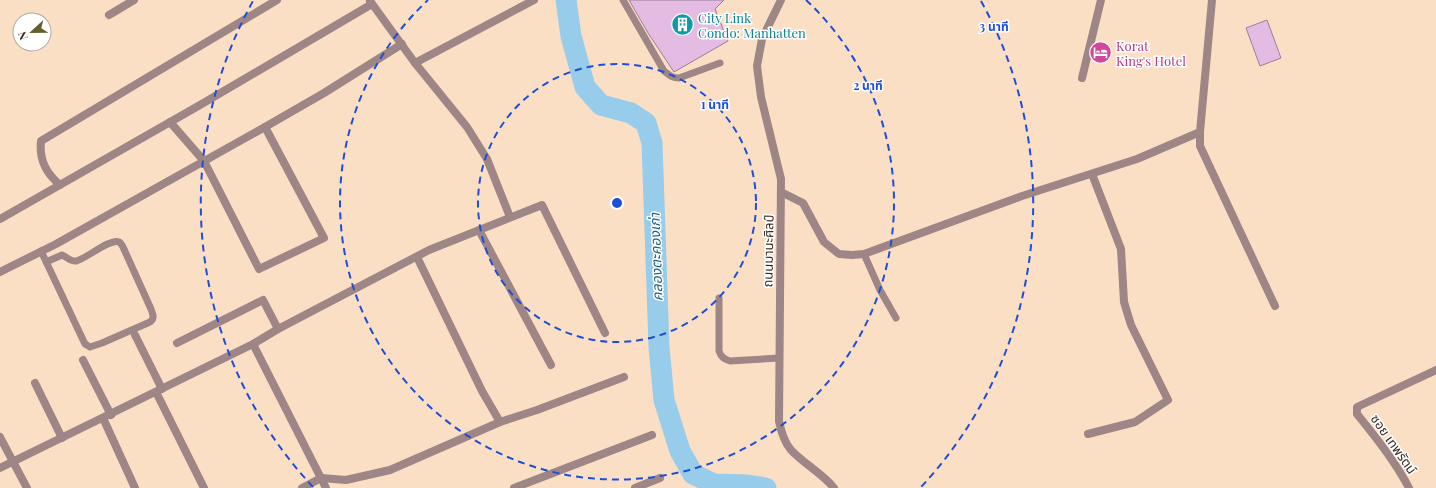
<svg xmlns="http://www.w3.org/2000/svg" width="1436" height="488" font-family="'Playfair Display','Noto Sans Thai',serif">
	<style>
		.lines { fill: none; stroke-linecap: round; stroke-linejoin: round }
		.river { stroke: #97cdeb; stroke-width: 21 }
		.building { fill: #e4bbe2; stroke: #987f97 }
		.service { stroke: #9e8586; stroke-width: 7 }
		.minor { stroke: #9e8586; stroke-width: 8 }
		.tertiary { stroke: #9e8586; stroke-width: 8 }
		.ring { fill: none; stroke: #1d4ed8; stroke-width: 2; stroke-dasharray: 7 5 }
		.labels { text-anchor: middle; stroke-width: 3; stroke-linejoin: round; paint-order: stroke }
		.culture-label { font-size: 13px; fill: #0d838f; stroke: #fff; text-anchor: start }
		.hotel-label { font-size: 13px; fill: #b23c85; stroke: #fff; text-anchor: start }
		.street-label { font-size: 13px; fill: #33291f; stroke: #fff }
		.water-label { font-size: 14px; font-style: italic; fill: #1d5e7b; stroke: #fff }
		.centre { fill: #1d4ed8; stroke: #fff; stroke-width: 2 }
		.ring-label { font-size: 12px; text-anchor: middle; font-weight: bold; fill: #1d4ed8; stroke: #fff; stroke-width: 3; stroke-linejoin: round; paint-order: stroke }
	</style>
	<rect width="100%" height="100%" fill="#fbdfc5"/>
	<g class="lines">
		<path class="river" d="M 566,0 L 571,36 L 585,87 L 601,105 L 631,113 L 646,123 L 652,143 L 659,347 L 664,400 L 680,451 L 693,474 L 714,484 L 747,485 L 766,488"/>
	</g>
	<g class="building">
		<path d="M 629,0 L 724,0 L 715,9 L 728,41 L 674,72 L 648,33 Z"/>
		<path d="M 1267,20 L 1281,58 L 1260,66 L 1246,28 Z"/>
	</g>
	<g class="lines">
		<g class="service">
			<path d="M 623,0 L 664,71 C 669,75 672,78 679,78 L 720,63"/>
			<path d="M 41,251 L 85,344 L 90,347 L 102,343 L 150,322 C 155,318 153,315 151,309 L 123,247 C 122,245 121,243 119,242 C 110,238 86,259 76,261 C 71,262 67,257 62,255 L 46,262"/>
			<path d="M 864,254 L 880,290 L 896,318"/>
			<path d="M 719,298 L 719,351 C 721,357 724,359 730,361 L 779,358"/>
		</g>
		<g class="minor">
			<path d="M 370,1 L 415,63 L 467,127 L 487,159 L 510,217"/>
			<path d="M 109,15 L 134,0"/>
			<path d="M 415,63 L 534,0"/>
			<path d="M 1082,78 L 1101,0"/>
			<path d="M 170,122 L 204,161 L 259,269 L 324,238 L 265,127"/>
			<path d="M 1200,132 L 1200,146 L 1275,306"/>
			<path d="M 60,185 C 46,173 39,160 41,141 L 277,0"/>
			<path d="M 781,192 L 803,203 L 824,242 L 839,254 L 852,255 L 864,254 L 1022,196 L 1137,159 L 1200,132 L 1212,0"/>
			<path d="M 0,219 L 200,105 L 372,4"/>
			<path d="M 479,230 L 551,365"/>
			<path d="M 417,257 L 482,391 L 500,422"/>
			<path d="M 0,272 L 56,244 L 265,127 L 324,93 L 402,44"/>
			<path d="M 135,335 L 162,389"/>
			<path d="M 177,343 L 263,300 L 278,329"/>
			<path d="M 253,344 L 326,488"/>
			<path d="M 83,360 L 111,415"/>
			<path d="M 35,383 L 62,438"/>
			<path d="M 156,392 L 204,488"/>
			<path d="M 103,418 L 135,488"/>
			<path d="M 1088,434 L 1135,422 L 1168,400 L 1131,325 L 1124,302 L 1121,249 L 1092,174"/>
			<path d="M 0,437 L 27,488"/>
			<path d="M 0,468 L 253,344 L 278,329 L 429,250 L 542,205 L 605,333"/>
			<path d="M 302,488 L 321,478 L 346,480 L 390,470 L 500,422 L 537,410 L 624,377"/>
			<path d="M 514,488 L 652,435"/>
			<path d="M 635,488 L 660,478"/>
			<path d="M 1409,488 C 1395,461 1376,438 1357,414 L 1357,407 L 1436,370"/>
		</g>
		<path class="tertiary" d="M 781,0 L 762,39 L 757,66 L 761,97 L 781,179 L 779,421 C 781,431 784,442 791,450 C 804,464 822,473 834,488"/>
	</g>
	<g class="ring">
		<circle cx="617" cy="203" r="139"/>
		<path d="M806 0A277 277 0 1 1 428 0"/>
		<path d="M313 487A416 416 0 0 1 253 1M981 1A416 416 0 0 1 921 487"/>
	</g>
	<defs>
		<symbol id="building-disc" viewBox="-11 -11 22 22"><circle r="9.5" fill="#0f9aa8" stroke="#fff"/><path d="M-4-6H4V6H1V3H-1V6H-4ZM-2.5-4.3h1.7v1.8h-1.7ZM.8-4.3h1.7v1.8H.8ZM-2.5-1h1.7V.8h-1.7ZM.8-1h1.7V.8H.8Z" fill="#fff"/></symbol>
		<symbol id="hotel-disc" viewBox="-11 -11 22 22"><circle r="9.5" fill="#d1479c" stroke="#fff"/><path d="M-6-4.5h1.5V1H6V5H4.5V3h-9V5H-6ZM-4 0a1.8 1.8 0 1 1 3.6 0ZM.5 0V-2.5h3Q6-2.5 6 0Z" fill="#fff"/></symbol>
	</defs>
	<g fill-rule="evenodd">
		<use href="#building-disc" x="670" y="12" width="25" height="25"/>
		<use href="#hotel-disc" x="1088" y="40" width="25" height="25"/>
	</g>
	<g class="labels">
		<g class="culture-label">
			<text x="698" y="23">City Link<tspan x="698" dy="15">Condo: Manhatten</tspan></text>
		</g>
		<g class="hotel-label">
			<text x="1116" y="51">Korat<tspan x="1116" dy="15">King's Hotel</tspan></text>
		</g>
		<g class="street-label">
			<text transform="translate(768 251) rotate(-89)" y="5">ถนนมานะศิลป์</text>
			<text transform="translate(1394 444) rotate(55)" y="5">ซอย เทพรัตน์</text>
		</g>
		<g class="water-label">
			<text transform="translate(656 257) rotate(-92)" y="5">คลองตะคองเก่า</text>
		</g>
	</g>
	<circle cx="617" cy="203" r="6" class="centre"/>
	<g class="ring-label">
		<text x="994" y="31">3 นาที</text>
		<text x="868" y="90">2 นาที</text>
		<text x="715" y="109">1 นาที</text>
	</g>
	<g transform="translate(32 32) rotate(248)"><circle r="19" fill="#ffffff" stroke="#ada9a5"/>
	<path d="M0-3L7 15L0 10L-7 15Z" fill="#61612e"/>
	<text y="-6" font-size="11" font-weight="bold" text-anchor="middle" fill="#33291f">N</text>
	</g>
</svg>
